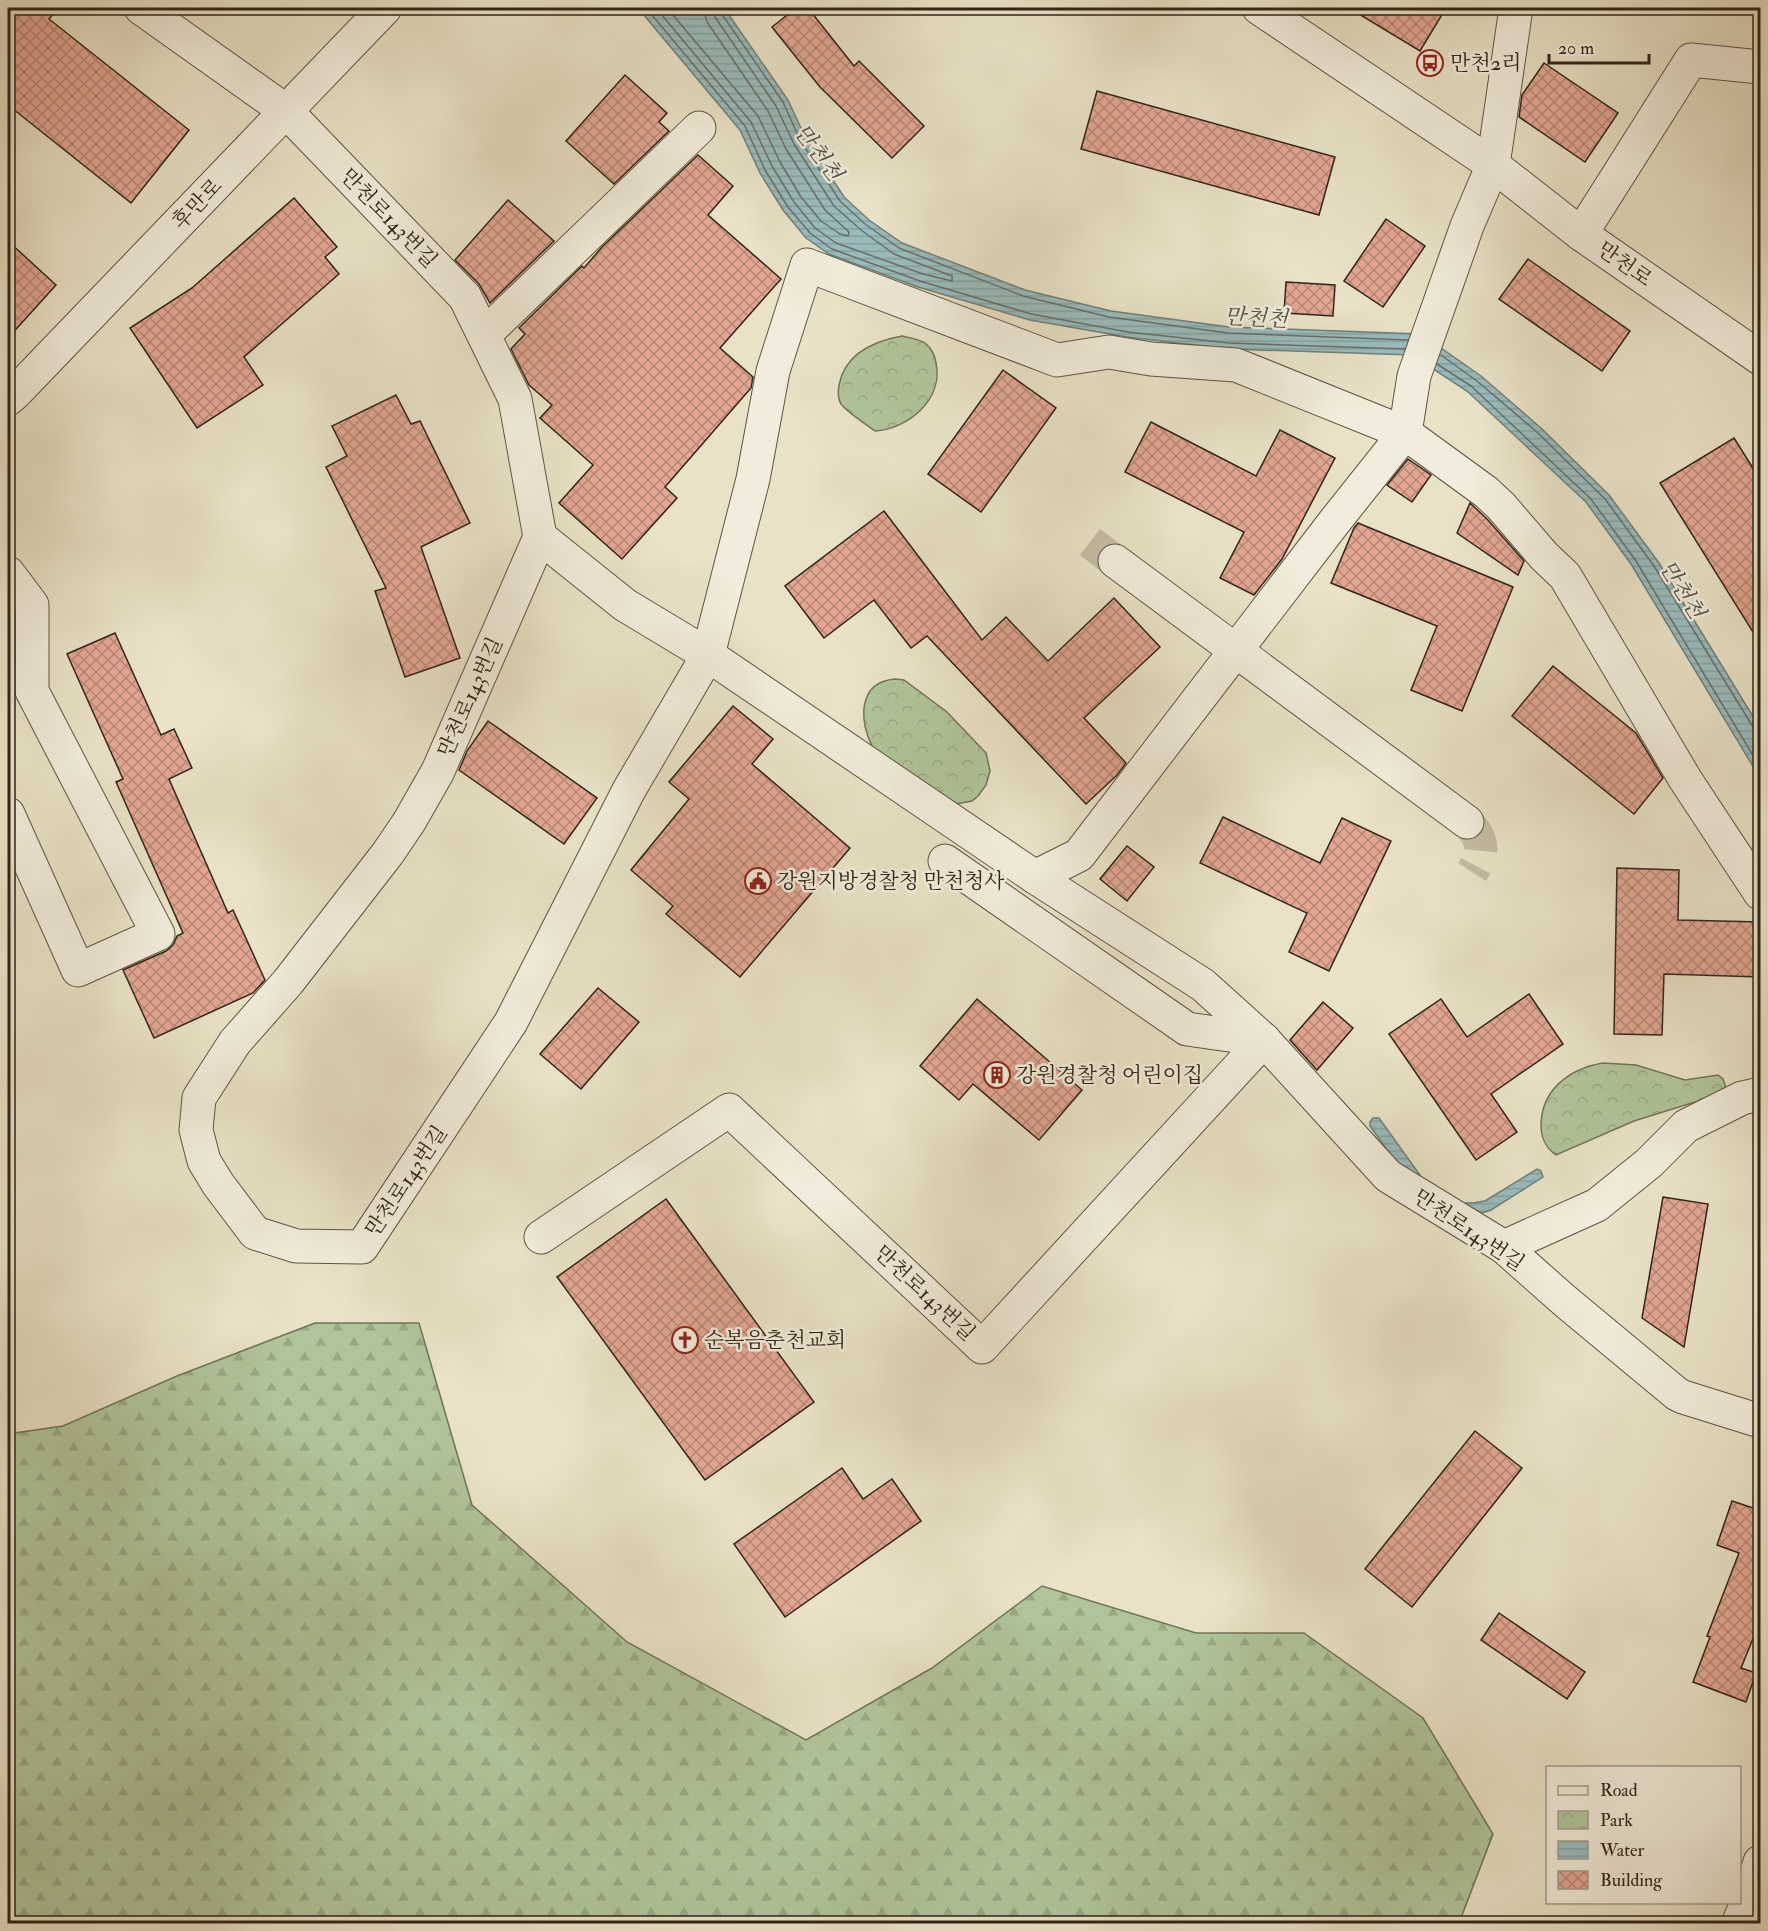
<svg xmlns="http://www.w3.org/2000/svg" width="1768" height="1931" font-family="'IM FELL Double Pica','Noto Serif KR',serif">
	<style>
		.forest { fill: url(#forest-firs); stroke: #707459; stroke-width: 1.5 }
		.park { fill: url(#park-crowns); stroke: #707459; stroke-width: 1.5 }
		.water { fill: url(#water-rules); stroke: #70807b; stroke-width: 1.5 }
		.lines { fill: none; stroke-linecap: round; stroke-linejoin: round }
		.shore { stroke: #66706a; stroke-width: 1.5 }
		.building { fill: url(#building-cross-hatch); stroke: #312518; stroke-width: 1.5 }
		.minor-tunnel { stroke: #c4bca4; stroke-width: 33; stroke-dasharray: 33 16; stroke-linecap: butt }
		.minor-casing { stroke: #5f5444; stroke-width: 35 }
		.minor { stroke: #f1ecdb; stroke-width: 33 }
		.labels { text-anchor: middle; stroke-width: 5; stroke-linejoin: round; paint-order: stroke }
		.poi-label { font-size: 21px; fill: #312518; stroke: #f1ecdb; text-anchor: start }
		.street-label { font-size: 21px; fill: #312518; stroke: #f1ecdb }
		.water-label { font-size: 22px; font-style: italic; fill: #50524a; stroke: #f1ecdb }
	</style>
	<defs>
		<pattern id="forest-firs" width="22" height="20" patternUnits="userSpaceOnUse" patternTransform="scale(1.5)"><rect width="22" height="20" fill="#b0c49a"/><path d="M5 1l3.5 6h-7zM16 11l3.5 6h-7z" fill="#98a884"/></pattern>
		<pattern id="park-crowns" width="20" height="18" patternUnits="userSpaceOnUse" patternTransform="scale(1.5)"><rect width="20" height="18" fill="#b0c49a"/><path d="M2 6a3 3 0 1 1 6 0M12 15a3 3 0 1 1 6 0" fill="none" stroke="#98a884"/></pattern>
		<pattern id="water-rules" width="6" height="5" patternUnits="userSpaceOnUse" patternTransform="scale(1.5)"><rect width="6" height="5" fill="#9abcbd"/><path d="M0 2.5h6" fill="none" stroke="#85a1a2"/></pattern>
		<pattern id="building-cross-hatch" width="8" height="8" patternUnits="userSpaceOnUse" patternTransform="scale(1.5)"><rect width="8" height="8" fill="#e2a693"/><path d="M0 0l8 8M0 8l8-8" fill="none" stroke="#b88777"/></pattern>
	</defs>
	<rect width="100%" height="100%" fill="#e9e2c7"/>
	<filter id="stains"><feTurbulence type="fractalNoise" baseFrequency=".00333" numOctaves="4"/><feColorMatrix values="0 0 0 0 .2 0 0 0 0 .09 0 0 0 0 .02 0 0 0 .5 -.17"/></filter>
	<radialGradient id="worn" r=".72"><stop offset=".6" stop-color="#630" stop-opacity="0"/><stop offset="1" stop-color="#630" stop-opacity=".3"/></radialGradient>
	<path class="forest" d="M 315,1323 L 419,1323 L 472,1505 L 627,1642 L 806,1740 L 932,1668 L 1042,1586 L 1196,1633 L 1304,1633 L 1423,1718 L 1493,1834 L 1459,1923 L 8,1923 L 8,1434 L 63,1426 L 177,1376 Z"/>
	<g class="park">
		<path d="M 902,336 C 910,338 919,339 925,343 C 931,348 935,355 936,363 C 944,399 908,429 875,431 C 866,424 848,413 841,404 C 838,399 838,391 839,385 C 845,354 874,341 902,336 Z"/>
		<path d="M 895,679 L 904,680 L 947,712 L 986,753 L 990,771 L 986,785 L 978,796 L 972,801 L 956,804 L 873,748 C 859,722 857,682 895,679 Z"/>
		<path d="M 1603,1063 L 1636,1065 L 1685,1080 L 1718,1075 L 1723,1079 L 1726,1088 L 1724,1093 L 1634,1121 L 1556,1155 C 1546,1148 1542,1140 1541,1128 C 1540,1091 1568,1069 1603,1063 Z"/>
	</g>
	<g class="water">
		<path d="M 638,8 L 724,8 L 788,100 L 805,137 L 844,197 L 869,220 L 902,243 L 1025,290 L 1111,311 L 1229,327 L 1421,334 L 1481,376 L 1542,429 L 1609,495 L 1659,563 L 1760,728 L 1760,778 L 1631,564 L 1586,502 L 1467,391 L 1412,355 L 1229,349 L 1127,337 L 1030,320 L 918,287 L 829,254 L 806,238 L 783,210 L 760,173 L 740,130 Z"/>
		<path d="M 1373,1118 L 1379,1118 L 1427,1185 L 1461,1203 L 1473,1203 L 1485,1201 L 1537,1169 L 1541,1171 L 1543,1177 L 1491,1210 L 1479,1214 L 1414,1188 L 1370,1126 L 1370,1122 Z"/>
	</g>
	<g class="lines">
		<g class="shore">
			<path d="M 646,8 L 745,126 L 765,170 L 788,207 L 810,233 L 832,249 L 920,281 L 1031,314 L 1128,332 L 1229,343 L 1405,349"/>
			<path d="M 656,8 L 751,122 L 772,166 L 794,202 L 815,228 L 836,243 L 923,274 L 952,281 L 952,276 L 894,254 L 861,230 L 834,206 L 794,144 L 776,106 L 715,17 L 712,8"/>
			<path d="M 667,8 L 758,116 L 780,162 L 801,197 L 821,221 L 840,234 L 848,236 L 849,232 L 825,210 L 786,149 L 768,111 L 707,22 L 703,8"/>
			<path d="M 720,8 L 721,13 L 783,102 L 800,140 L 840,201 L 865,224 L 899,248 L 1023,296 L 1109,317 L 1228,333 L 1408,340"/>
			<path d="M 1441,355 L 1477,381 L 1538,433 L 1605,499 L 1654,566 L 1753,727 L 1760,730"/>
			<path d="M 1437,364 L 1471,386 L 1591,499 L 1636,561 L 1760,767"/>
		</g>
	</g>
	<g class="building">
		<path d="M 8,8 L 58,8 L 49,19 L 189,130 L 131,203 L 8,105 Z"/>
		<path d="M 796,8 L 808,8 L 854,66 L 859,61 L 924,126 L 892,158 L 820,87 L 772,27 Z"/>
		<path d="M 1349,8 L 1446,8 L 1420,51 Z"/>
		<path d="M 1544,63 L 1618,113 L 1585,162 L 1519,117 L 1522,95 Z"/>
		<path d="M 625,75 L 667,113 L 659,122 L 669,131 L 614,184 L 566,141 Z"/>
		<path d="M 1097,91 L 1335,157 L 1319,215 L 1081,149 Z"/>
		<path d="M 698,155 L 733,186 L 708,215 L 781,279 L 720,348 L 753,377 L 751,388 L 665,487 L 677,498 L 622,559 L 559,503 L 593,465 L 540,418 L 552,405 L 529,385 L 511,349 L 525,334 L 519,328 L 582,266 L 584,268 L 602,247 Z"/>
		<path d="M 294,198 L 337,247 L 325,257 L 339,274 L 244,357 L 263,385 L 197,428 L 130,328 L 192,288 Z"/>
		<path d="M 508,200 L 554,241 L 490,303 L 479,284 L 455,260 Z"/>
		<path d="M 1386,219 L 1425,246 L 1383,307 L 1344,281 Z"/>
		<path d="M 8,241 L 56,285 L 8,338 Z"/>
		<path d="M 1528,259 L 1630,331 L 1602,371 L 1499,299 Z"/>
		<path d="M 1286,282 L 1335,285 L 1333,316 L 1284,313 Z"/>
		<path d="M 1003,370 L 1056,408 L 981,512 L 928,474 Z"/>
		<path d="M 396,395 L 411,424 L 420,421 L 470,523 L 421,547 L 460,658 L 405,677 L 375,591 L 386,588 L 326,467 L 347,456 L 332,426 Z"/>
		<path d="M 1151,422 L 1256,476 L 1280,430 L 1335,458 L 1282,559 L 1254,595 L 1220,578 L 1244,532 L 1125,472 Z"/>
		<path d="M 1734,438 L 1761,481 L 1761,645 L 1660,483 Z"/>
		<path d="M 1408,459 L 1431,475 L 1412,502 L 1387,485 Z"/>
		<path d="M 1470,503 L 1487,519 L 1524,561 L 1518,575 L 1457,533 Z"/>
		<path d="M 884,511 L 982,640 L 1006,617 L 1048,661 L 1114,598 L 1160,647 L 1084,718 L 1126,763 L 1117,775 L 1086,804 L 927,636 L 911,648 L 874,600 L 824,638 L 785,586 Z"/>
		<path d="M 1358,523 L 1513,587 L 1462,711 L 1411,690 L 1437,626 L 1331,583 L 1354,528 Z"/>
		<path d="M 115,633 L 161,735 L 174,729 L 192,768 L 169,779 L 228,913 L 233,910 L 265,980 L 253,993 L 154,1038 L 123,970 L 166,951 L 173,945 L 177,936 L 183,933 L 116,782 L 123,779 L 67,654 Z"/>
		<path d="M 1553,666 L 1636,733 L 1663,778 L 1634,814 L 1512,716 Z"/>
		<path d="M 733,706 L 773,739 L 752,764 L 850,848 L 740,977 L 666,914 L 673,906 L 631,870 L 689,799 L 669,782 Z"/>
		<path d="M 488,721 L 597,798 L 564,844 L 459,770 L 467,751 Z"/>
		<path d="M 1223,817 L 1320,863 L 1342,818 L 1391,841 L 1329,971 L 1289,952 L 1307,913 L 1200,863 Z"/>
		<path d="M 1127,846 L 1154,867 L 1127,901 L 1100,879 Z"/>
		<path d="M 1617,868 L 1679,870 L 1678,920 L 1761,922 L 1761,977 L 1664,974 L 1662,1035 L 1614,1034 Z"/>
		<path d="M 598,988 L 639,1022 L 581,1089 L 540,1054 Z"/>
		<path d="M 1529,994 L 1563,1044 L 1491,1094 L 1517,1132 L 1476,1160 L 1389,1034 L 1441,999 L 1467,1037 Z"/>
		<path d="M 977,999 L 1082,1090 L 1039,1140 L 973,1084 L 959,1100 L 920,1066 Z"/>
		<path d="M 1323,1002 L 1353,1028 L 1317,1070 L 1290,1040 Z"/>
		<path d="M 1663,1197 L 1708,1204 L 1684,1347 L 1642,1318 Z"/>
		<path d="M 666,1199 L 814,1402 L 705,1480 L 557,1277 Z"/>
		<path d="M 1475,1431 L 1522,1468 L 1412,1607 L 1365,1569 Z"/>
		<path d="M 842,1468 L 863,1499 L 892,1479 L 921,1521 L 785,1617 L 734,1544 Z"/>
		<path d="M 1732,1501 L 1756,1509 L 1759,1503 L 1761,1503 L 1761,1619 L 1741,1668 L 1756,1673 L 1746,1702 L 1693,1682 L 1710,1637 L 1707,1636 L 1739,1553 L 1717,1545 Z"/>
		<path d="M 1499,1613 L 1585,1672 L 1567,1699 L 1481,1640 Z"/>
	</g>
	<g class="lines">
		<g class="minor-tunnel">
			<path d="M 1090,542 L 1115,561"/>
			<path d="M 1467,822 C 1484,839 1485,852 1472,872"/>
		</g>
		<defs>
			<g id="minor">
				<path d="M 141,8 L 286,111 L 465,297 L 515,399 L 540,537 L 625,605 L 708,655 L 1035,877 L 1203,985 L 1264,1040 L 1388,1176 L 1504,1247 L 1565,1301 L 1677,1394 L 1683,1397 L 1760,1421"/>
				<path d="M 1259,8 L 1493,165 L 1581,234 L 1760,358"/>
				<path d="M 1581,234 L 1691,60 L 1760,67"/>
				<path d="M 484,335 L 699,128"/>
				<path d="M 8,399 L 16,392 L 385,8"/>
				<path d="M 540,537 L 438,771 L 409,822 L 388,853 L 288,982 L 235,1042 L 199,1098 L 196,1130 L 204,1161 L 218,1184 L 255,1233 L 296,1246 L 362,1247 L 511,1022 L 629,790 L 708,655 L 753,479 L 773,371 L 807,265 L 1057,360 L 1109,352 L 1151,359 L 1236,365 L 1405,433 L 1486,492 L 1501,506 L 1544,556 L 1565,576 L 1685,779 L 1760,893"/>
				<path d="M 1115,561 L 1467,822"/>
				<path d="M 8,573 L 32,605 L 32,691 L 158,934 L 78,970 L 8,814"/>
				<path d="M 945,861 L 1187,1029 L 1264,1040"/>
				<path d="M 1035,877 L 1079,855 L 1335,521 L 1405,433 L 1414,376 L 1467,226 L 1493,165 L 1516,8"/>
				<path d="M 541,1237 L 729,1110 L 982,1347 L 1264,1040"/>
				<path d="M 1504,1247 L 1597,1205 L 1649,1163 L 1686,1126 L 1742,1098 L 1760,1094"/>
				<path d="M 1738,1924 L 1749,1898 L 1760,1862"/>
			</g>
		</defs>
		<use href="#minor" class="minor-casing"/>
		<use href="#minor" class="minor"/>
	</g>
	<defs>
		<symbol id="bus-ring" viewBox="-11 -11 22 22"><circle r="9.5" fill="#f1ecdb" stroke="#8f2418" stroke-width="1.5"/><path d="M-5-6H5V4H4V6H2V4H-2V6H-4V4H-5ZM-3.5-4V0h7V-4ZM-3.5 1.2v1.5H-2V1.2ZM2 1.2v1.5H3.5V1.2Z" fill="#8f2418"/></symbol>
		<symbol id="civic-ring" viewBox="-11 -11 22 22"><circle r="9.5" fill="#f1ecdb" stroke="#8f2418" stroke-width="1.5"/><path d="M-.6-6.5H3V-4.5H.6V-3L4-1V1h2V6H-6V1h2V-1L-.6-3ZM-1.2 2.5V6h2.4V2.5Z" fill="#8f2418"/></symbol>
		<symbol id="building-ring" viewBox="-11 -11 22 22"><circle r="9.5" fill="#f1ecdb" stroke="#8f2418" stroke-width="1.5"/><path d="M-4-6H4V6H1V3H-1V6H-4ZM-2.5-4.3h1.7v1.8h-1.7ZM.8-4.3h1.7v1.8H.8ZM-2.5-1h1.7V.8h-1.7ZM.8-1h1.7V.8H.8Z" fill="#8f2418"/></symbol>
		<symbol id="church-ring" viewBox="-11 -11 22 22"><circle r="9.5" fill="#f1ecdb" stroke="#8f2418" stroke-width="1.5"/><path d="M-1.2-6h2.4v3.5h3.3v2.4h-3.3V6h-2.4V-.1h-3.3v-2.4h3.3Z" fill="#8f2418"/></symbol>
	</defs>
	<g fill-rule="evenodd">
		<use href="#bus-ring" x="1415" y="48" width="30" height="30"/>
		<use href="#civic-ring" x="743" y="866" width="30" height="30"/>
		<use href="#building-ring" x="982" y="1060" width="30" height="30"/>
		<use href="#church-ring" x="670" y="1325" width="30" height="30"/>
	</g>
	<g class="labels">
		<g class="poi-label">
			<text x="1450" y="70">만천2리</text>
			<text x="777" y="888">강원지방경찰청 만천청사</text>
			<text x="1016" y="1082">강원경찰청 어린이집</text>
			<text x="704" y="1347">순복음춘천교회</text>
		</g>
		<g class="street-label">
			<text transform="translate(197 204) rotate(-46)" y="7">후만로</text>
			<text transform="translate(389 218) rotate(46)" y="7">만천로143번길</text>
			<text transform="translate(1625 264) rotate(35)" y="7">만천로</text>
			<text transform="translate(470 697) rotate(-66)" y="7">만천로143번길</text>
			<text transform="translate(406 1181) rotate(-56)" y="7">만천로143번길</text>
			<text transform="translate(1469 1230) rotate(34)" y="7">만천로143번길</text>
			<text transform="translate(925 1293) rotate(43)" y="7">만천로143번길</text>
		</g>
		<g class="water-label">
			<text transform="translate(819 152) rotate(53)" y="8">만천천</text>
			<text transform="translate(1256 317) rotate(3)" y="8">만천천</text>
			<text transform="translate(1683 589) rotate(58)" y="8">만천천</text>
		</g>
	</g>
	<rect width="1768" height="1931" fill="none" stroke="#e9e2c7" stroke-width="30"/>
	<rect x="9" y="9" width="1750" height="1913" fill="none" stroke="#312518" stroke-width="3"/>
	<rect x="15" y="15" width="1738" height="1901" fill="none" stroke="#312518" stroke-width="1.5"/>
	<rect x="1546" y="1766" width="195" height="138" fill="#f1ecdb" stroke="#a49c8d" stroke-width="1.5"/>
	<rect x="1558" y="1786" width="30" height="9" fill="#f1ecdb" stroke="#a49c8d" stroke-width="1.5"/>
	<text x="1600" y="1796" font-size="18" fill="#312518">Road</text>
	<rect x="1558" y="1811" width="30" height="18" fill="url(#park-crowns)" stroke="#a49c8d" stroke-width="1.5"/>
	<text x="1600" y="1826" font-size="18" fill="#312518">Park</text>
	<rect x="1558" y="1841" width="30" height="18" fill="url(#water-rules)" stroke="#a49c8d" stroke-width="1.5"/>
	<text x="1600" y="1856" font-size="18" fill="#312518">Water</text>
	<rect x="1558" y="1871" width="30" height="18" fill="url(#building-cross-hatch)" stroke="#a49c8d" stroke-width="1.5"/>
	<text x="1600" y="1886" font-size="18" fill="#312518">Building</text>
	<path d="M1549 54v9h100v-9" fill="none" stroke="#312518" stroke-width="3"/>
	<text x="1558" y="54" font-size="18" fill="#312518" stroke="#f1ecdb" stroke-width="4.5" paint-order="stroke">20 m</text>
	<rect width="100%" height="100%" filter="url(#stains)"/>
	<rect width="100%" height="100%" fill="url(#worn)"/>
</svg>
